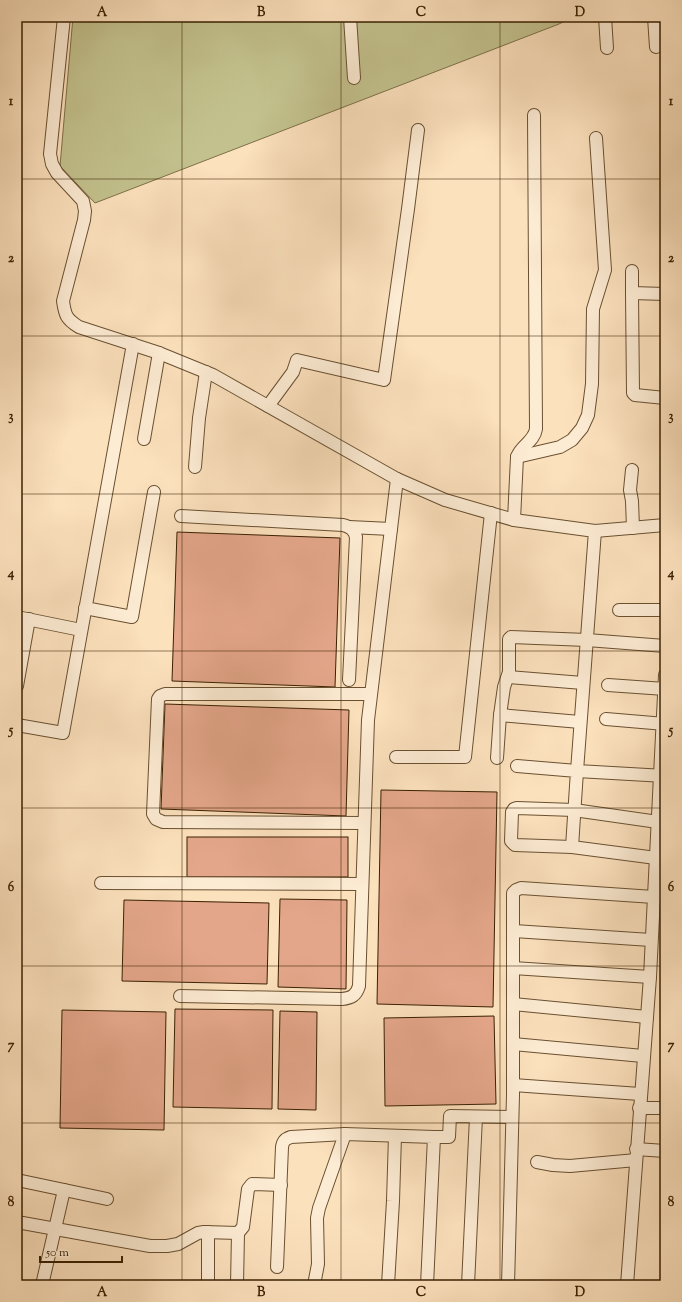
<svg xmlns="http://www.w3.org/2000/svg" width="682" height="1302" font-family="'Sorts Mill Goudy',serif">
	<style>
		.green { fill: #c3c28e; stroke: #7e7148 }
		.building { fill: #e4a68a; stroke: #3a2002 }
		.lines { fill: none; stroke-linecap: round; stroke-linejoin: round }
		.minor-casing { stroke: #6a5031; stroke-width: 14 }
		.minor { stroke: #fdecd4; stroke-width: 12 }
		.grid { fill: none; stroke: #3a2002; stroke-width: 1; stroke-opacity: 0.55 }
		.neatline { fill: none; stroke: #3a2002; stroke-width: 1.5 }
		.grid-label { font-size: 13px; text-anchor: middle; font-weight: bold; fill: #3a2002 }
	</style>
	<rect width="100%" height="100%" fill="#fce1bd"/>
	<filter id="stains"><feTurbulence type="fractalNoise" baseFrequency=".005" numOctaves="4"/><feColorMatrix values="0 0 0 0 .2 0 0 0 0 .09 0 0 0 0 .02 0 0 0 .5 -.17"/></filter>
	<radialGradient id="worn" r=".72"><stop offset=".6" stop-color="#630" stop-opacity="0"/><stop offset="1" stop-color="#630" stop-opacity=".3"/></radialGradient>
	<path class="green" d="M 73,17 L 573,17 L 559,24 L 95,203 L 60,166 Z"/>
	<g class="building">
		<path d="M 177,532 L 340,538 L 335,687 L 172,681 Z"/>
		<path d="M 165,704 L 349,710 L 346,816 L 161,809 Z"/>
		<path d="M 381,790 L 497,792 L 493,1007 L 377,1004 Z"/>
		<rect x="187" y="837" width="161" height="40"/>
		<path d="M 280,899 L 347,900 L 346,989 L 278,987 Z"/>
		<path d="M 124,900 L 269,903 L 267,984 L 122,981 Z"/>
		<path d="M 175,1009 L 273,1010 L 272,1109 L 173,1107 Z"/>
		<path d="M 62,1010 L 166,1012 L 164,1130 L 60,1128 Z"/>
		<path d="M 280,1011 L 317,1012 L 316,1110 L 278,1109 Z"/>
		<path d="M 494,1016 L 496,1104 L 385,1106 L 384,1018 Z"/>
	</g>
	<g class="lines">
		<defs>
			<g id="minor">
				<path d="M 64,17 L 50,154 L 52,164 L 57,173 L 83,201 L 85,211 L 84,220 L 63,301 C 65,315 66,319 79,327 L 159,353 L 213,375 L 397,479 L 445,500 L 514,520 L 595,531 L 577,771 L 665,776"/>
				<path d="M 350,17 L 354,78"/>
				<path d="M 605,17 L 607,48"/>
				<path d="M 654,17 L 656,47"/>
				<path d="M 632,271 L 632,293 L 665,294"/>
				<path d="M 632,293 L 633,393 L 635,395 L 665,398"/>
				<path d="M 268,406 L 293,372 L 297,360 L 384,380 L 408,209 L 418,130"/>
				<path d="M 144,439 L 159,353"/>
				<path d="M 517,457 L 560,447 L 572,440 L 582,428 L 588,415 L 592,384 L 593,309 L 605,270 L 596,138"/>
				<path d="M 195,467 L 199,418 L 206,372"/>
				<path d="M 632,470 L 630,490 L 632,501 L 633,528"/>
				<path d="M 181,516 L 343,525 C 350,527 354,529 356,537 L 349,680"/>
				<path d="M 514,520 L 517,457 C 521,445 534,442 536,429 L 534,115"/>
				<path d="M 349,527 L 391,529"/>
				<path d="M 595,531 L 665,525"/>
				<path d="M 85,608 L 132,617 L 154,492"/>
				<path d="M 619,610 L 665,610"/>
				<path d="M 17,617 L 81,630"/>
				<path d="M 508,677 L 583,683"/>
				<path d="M 608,685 L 665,689"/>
				<path d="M 17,686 L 29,619"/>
				<path d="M 500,715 L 580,722"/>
				<path d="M 606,719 L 665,724"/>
				<path d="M 17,725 L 63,733 L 133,344"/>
				<path d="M 396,757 L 465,757 L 491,513"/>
				<path d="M 497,758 L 500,715 L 504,687 L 509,672 L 509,639 L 511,637 L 587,640 L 665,646"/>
				<path d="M 517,766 L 577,771 L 572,847"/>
				<path d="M 364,823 L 163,822 L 156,819 L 153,814 L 158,699 L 160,696 L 165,694 L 370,694"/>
				<path d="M 656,858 L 572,847 L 515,845 L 511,841 L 512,812 L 514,809 L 517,808 L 574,810 L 658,822"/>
				<path d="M 101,883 L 362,884"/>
				<path d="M 514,931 L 651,940"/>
				<path d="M 513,968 L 650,977"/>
				<path d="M 180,996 L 342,999 C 351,998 356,996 359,986 L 368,720 L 397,479"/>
				<path d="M 513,1004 L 647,1017"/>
				<path d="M 513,1044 L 643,1056"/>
				<path d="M 513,1085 L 640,1094"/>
				<path d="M 639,1108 L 665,1108"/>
				<path d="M 434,1137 L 449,1137 L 450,1116 L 512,1117"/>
				<path d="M 636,1149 L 665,1151"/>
				<path d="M 537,1162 L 553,1165 L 570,1166 L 636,1160"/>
				<path d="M 17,1180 L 107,1199"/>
				<path d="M 17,1222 L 150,1246 L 167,1246 L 178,1244 L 198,1233 L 204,1232 L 238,1233 L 243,1227 L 248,1189 L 252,1184 L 281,1185"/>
				<path d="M 277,1267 L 282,1147 C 283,1141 285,1139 291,1137 L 345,1134 L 434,1137 L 427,1285"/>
				<path d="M 42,1285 L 64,1190"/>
				<path d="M 208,1285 L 208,1232"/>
				<path d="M 237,1285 L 238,1233"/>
				<path d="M 314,1285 L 318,1264 L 317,1218 L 319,1208 L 345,1134"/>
				<path d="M 388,1285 L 393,1201 L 395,1136"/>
				<path d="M 468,1285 L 476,1117"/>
				<path d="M 508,1285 L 513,1095 L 513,893 L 516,890 L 521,888 L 654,897"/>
				<path d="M 627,1285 L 650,977 L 665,675"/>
			</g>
		</defs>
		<use href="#minor" class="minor-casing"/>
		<use href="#minor" class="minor"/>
	</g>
	<path class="grid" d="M 182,17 L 182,1285M 341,17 L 341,1285M 500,17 L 500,1285M 17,179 L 665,179M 17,336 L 665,336M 17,494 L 665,494M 17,651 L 665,651M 17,808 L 665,808M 17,966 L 665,966M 17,1123 L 665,1123"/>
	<rect width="682" height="1302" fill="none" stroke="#fce1bd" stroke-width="44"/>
	<path d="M40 1256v6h82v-6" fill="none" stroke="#3a2002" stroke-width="2"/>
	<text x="46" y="1256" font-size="12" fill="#3a2002" stroke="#fdecd4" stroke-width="3" paint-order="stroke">50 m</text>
	<rect x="22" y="22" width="638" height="1258" class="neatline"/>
	<g class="grid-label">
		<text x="102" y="16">A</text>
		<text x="261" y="16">B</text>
		<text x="421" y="16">C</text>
		<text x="580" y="16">D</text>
		<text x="11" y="105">1</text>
		<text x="671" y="105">1</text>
		<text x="11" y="262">2</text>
		<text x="671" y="262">2</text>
		<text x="11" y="420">3</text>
		<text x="671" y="420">3</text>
		<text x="11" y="577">4</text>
		<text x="671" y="577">4</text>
		<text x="11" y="734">5</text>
		<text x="671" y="734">5</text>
		<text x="11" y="891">6</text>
		<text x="671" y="891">6</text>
		<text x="11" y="1049">7</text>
		<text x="671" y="1049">7</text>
		<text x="11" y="1206">8</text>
		<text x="671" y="1206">8</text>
		<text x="102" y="1296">A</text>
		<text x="261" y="1296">B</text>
		<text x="421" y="1296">C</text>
		<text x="580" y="1296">D</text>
	</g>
	<rect width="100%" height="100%" filter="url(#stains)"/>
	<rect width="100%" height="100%" fill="url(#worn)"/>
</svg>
